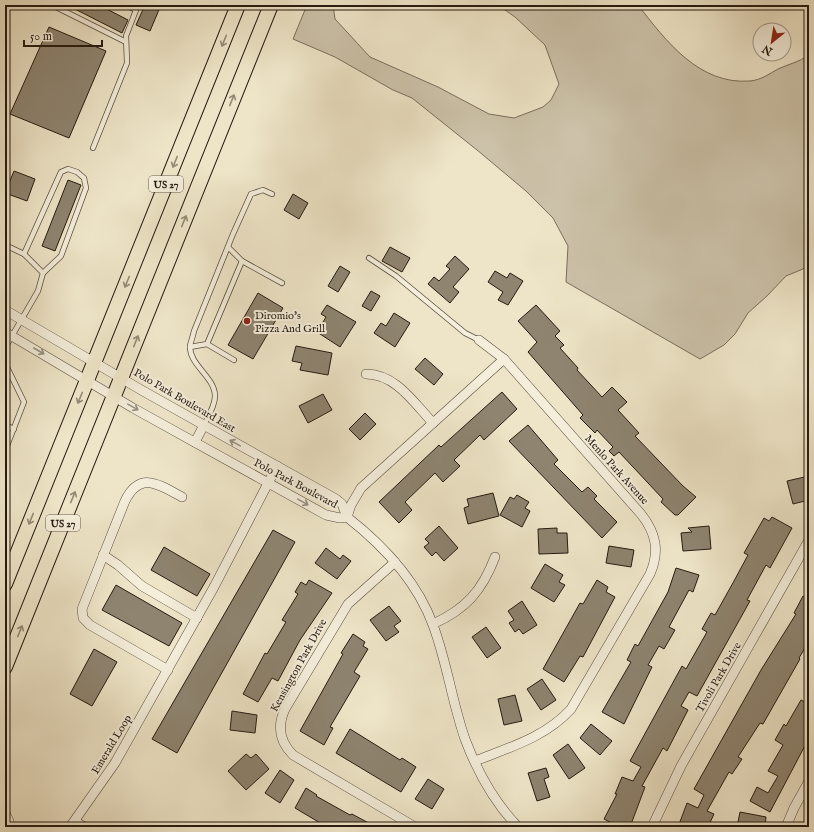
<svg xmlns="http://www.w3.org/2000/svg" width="814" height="832" font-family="'IM FELL English',serif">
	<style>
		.green { fill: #ccc2a9; stroke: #796e5d }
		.building { fill: #8e8470; stroke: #261a11 }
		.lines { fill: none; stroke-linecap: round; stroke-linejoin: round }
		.service-casing { stroke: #584d3f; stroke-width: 6 }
		.minor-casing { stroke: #584d3f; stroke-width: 10 }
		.trunk-casing { stroke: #261a11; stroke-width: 16 }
		.service { stroke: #f4eedb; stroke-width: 4.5 }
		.minor { stroke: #f4eedb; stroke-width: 9 }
		.trunk { stroke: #eee5c8; stroke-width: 14 }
		.oneway { stroke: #948a76 }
		.oneway2 { stroke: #978f80 }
		.poi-dot { fill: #8f2418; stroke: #f4eedb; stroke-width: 1.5 }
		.labels { text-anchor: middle; stroke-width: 4; stroke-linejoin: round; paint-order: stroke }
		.shield { fill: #f4eedb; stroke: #645a4e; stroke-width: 1 }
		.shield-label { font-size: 10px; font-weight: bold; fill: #261a11 }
		.poi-label { font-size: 11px; fill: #261a11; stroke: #f4eedb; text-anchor: start }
		.street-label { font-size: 11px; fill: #261a11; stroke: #f4eedb }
	</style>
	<rect width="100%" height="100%" fill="#eee5c8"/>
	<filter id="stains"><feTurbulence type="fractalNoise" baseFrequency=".005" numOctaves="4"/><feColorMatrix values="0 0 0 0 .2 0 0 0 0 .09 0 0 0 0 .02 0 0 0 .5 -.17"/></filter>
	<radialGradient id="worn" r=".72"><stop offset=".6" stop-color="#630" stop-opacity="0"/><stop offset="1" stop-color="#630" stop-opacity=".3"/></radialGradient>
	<path class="green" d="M 307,5 L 333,5 L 335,19 L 370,57 L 438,87 L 489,114 L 514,118 L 543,107 L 551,100 L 559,84 L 545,45 L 515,17 L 498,5 L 638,5 C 666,41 699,85 750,81 C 761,80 769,74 778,69 C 789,64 799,62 809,55 L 809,263 L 803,269 L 786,276 L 767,296 L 748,313 L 735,334 L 724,345 L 700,359 L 566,282 L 568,246 L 553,218 L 526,191 L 477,150 L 412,98 L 393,90 L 335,57 L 293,39 Z"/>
	<g class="building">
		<path d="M 67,5 L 99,5 L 128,20 L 122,33 Z"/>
		<path d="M 145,5 L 161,5 L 150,31 L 136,25 Z"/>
		<path d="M 49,27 L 106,51 L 69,138 L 10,114 Z"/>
		<path d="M 14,171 L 35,179 L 27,201 L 5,193 Z"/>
		<path d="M 68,180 L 81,185 L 55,251 L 42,246 Z"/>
		<path d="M 293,194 L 308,203 L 299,219 L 284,210 Z"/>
		<path d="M 390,247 L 410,258 L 402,272 L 382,261 Z"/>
		<path d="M 455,256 L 469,269 L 453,287 L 459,292 L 450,303 L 428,284 L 434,277 L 439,281 L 450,269 L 446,266 Z"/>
		<path d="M 340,266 L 350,272 L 338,292 L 328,286 Z"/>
		<path d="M 495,271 L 507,278 L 510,273 L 523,281 L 508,305 L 498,300 L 503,292 L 488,282 Z"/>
		<path d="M 371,291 L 380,296 L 371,311 L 362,306 Z"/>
		<path d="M 258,293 L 283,308 L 253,359 L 228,345 Z"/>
		<path d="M 327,305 L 356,322 L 340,347 L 317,332 L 326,317 L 321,314 Z"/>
		<path d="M 536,305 L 560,331 L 555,336 L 564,345 L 560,348 L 578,368 L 577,370 L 602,397 L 612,387 L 627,402 L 618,410 L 639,433 L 635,436 L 683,486 L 696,497 L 678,515 L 675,515 L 661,502 L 663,499 L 619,452 L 614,456 L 609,451 L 613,447 L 597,430 L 595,433 L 580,418 L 583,415 L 528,352 L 537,342 L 518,321 Z"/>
		<path d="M 394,313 L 410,323 L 395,347 L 374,333 L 381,323 L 386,326 Z"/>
		<path d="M 296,346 L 332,353 L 328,375 L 300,370 L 302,363 L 292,361 Z"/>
		<path d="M 425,358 L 443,374 L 434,385 L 415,369 Z"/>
		<path d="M 502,392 L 517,409 L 484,440 L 480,435 L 454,460 L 460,466 L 443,482 L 435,473 L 405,502 L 412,510 L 399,523 L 379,502 L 439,445 L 441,447 Z"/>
		<path d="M 323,394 L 332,410 L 308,423 L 299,406 Z"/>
		<path d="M 365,413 L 376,424 L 360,440 L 349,429 Z"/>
		<path d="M 528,425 L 558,460 L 554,464 L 582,492 L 588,487 L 597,496 L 594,499 L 617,522 L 602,538 L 509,441 Z"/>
		<path d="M 809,476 L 809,500 L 793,504 L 787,481 Z"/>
		<path d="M 493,493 L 499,516 L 468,524 L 464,508 L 469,506 L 467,499 Z"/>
		<path d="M 517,495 L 529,502 L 525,508 L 530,511 L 522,527 L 500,515 L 510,497 L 514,499 Z"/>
		<path d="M 772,517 L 792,528 L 770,568 L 766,565 L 747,600 L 750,601 L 697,696 L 689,692 L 681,706 L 688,710 L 667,751 L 663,748 L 642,786 L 645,787 L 630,827 L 619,827 L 604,819 L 617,794 L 615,794 L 622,777 L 633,781 L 641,767 L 630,761 L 682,666 L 686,669 L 707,632 L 702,629 L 711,613 L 715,615 L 734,581 L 748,555 L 744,553 L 764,518 L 769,521 Z"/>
		<path d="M 439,526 L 458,548 L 444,561 L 436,552 L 432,556 L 424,547 L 429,543 L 425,539 Z"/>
		<path d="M 709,526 L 711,549 L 683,551 L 681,533 L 692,532 L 688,528 Z"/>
		<path d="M 557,528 L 557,533 L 567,533 L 568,553 L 539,554 L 538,529 Z"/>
		<path d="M 273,530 L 295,542 L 177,753 L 152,739 Z"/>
		<path d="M 609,546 L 634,550 L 631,567 L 606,563 Z"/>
		<path d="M 164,547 L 210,574 L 197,596 L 151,570 Z"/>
		<path d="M 326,548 L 340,559 L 343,555 L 351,561 L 337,579 L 315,563 Z"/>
		<path d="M 545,564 L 563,575 L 559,582 L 565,585 L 554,602 L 531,588 Z"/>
		<path d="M 676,568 L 699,575 L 693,592 L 689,590 L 669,627 L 675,630 L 664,649 L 659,646 L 648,665 L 652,667 L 624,724 L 602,712 L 631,662 L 627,660 L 635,644 L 638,646 L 668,592 Z"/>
		<path d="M 309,580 L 332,593 L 300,640 L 278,681 L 272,678 L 258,702 L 243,694 L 265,653 L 267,654 L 286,622 L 282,620 L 298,594 L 295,592 L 301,582 L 306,585 Z"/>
		<path d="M 597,580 L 608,587 L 606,592 L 615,597 L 583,657 L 580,656 L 564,682 L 543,669 L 580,603 L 583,604 Z"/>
		<path d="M 116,585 L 182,623 L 169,646 L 102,610 Z"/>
		<path d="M 803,596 L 809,599 L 809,641 L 799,658 L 800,659 L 763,724 L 760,723 L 738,757 L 742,759 L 732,774 L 729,772 L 707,811 L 714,814 L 708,827 L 678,827 L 687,803 L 698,808 L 704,795 L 694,789 L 761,670 L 796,614 L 794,613 Z"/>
		<path d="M 522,601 L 537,625 L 523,634 L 519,629 L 515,632 L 509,623 L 514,620 L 508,611 Z"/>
		<path d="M 389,606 L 401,621 L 394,626 L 399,632 L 386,641 L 370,620 Z"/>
		<path d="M 486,627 L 501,648 L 487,658 L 472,637 Z"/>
		<path d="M 353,634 L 365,642 L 363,646 L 368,649 L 354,672 L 360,676 L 330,727 L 333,728 L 324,745 L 300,731 L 343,654 L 341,653 Z"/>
		<path d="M 94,649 L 117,662 L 92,706 L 70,694 Z"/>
		<path d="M 542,679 L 556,700 L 541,710 L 527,689 Z"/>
		<path d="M 515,695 L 522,721 L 504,725 L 498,699 Z"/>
		<path d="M 801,700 L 809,704 L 809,738 L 770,812 L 750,801 L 757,787 L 768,793 L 778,776 L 768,771 L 783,745 L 775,740 L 784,724 L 786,726 Z"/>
		<path d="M 232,711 L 257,715 L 255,733 L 230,730 Z"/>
		<path d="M 591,724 L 612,741 L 600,755 L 580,738 Z"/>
		<path d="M 350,729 L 400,760 L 402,758 L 416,767 L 401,792 L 336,753 Z"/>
		<path d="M 568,744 L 585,768 L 569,779 L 553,755 Z"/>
		<path d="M 246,754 L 251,758 L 256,754 L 269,769 L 246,790 L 228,771 Z"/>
		<path d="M 546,768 L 549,777 L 544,779 L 550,797 L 537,801 L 528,773 Z"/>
		<path d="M 280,770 L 294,780 L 280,803 L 265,793 Z"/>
		<path d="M 428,779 L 444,789 L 432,809 L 415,799 Z"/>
		<path d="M 306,788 L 317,795 L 316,796 L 350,815 L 352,814 L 376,827 L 327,827 L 295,808 Z"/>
		<path d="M 740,812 L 766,817 L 765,827 L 737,827 Z"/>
	</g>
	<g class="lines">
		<defs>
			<g id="service">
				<path d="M 52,5 L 126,42"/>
				<path d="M 126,5 L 136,10"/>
				<path d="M 93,148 L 127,63 L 126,36 L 138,5"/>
				<path d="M 5,245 L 24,254 L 43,273 L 38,291 L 5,348"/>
				<path d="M 24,254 L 61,172 L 68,169 L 77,172 L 84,178 L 86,188 L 61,256 L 43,273"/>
				<path d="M 369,258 L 396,276 L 465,333 L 479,340"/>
				<path d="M 242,261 L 282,283"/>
				<path d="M 207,344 L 234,360"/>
				<path d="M 190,347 L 207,344 L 242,261 L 228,247"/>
				<path d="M 5,363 L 24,402 L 5,451"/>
				<path d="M 5,425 L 14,429"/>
				<path d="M 204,425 C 208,417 215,406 215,396 C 215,377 189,365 190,346 C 191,341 193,336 194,331 L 233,234 L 251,194 L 263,190 L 272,194"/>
				<path d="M 75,819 L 89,827"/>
			</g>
			<g id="minor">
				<path d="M 5,310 L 143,391 L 336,499 L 342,504 L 347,517"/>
				<path d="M 5,332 L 133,408 L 326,515 L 340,518 L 347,517"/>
				<path d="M 366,374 C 396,374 414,403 433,423"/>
				<path d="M 195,442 L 204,425"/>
				<path d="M 347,517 C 384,546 417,581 433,625 C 447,662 452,702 465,739 C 477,771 495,803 518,827"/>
				<path d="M 347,517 L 351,505 L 361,488 L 504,359"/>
				<path d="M 103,555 L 118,565 L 142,586 L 197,618"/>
				<path d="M 395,562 L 348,604 L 285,709 C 277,726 279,741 293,755 L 415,827"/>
				<path d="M 433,624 C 466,609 482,591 495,557"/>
				<path d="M 168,670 L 90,625 L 83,618 L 82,609 L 125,501 C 140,470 160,485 182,497"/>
				<path d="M 475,761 C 508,748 546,737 571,709 L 650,574 C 660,551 656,533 641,514 L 504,359 L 479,340"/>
				<path d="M 5,813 L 9,821 L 9,827"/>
				<path d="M 70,827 L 115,763 L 214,587 L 277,466"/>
				<path d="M 652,827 L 681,766 L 809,540"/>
				<path d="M 786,827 L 794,808 L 809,781"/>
			</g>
			<g id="trunk">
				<path d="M 5,584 L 238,5"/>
				<path d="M 5,667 L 271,5"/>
			</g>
		</defs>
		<use href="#service" class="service-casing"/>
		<use href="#minor" class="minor-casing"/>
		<use href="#trunk" class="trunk-casing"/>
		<use href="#service" class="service"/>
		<use href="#minor" class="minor"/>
		<use href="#trunk" class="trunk"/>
	</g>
	<defs><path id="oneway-shaft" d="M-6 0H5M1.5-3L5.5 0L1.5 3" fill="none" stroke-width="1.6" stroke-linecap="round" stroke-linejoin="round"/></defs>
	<g class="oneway">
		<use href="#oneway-shaft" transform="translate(224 41) rotate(112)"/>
		<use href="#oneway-shaft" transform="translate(232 100) rotate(-68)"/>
		<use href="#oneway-shaft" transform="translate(175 162) rotate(112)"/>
		<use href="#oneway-shaft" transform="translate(184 221) rotate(-68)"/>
		<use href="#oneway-shaft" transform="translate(127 282) rotate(112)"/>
		<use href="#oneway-shaft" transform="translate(136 341) rotate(-68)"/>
		<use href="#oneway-shaft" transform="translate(80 398) rotate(112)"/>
		<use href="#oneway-shaft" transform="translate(73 497) rotate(-68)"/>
		<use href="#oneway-shaft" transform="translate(31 519) rotate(112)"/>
		<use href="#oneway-shaft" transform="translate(20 631) rotate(-68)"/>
	</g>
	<g class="oneway2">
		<use href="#oneway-shaft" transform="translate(39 351) rotate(30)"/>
		<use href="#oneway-shaft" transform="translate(133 407) rotate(29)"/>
		<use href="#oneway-shaft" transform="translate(235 443) rotate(-151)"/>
		<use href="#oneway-shaft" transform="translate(303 502) rotate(29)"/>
	</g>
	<circle class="poi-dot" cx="247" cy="321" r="4"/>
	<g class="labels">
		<g class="shield">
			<rect x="149" y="176" width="34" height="16" rx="3"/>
			<rect x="46" y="515" width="34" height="16" rx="3"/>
		</g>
		<g class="shield-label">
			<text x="166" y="188">US 27</text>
			<text x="63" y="527">US 27</text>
		</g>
		<g class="poi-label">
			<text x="255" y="319">Diromio's<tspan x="255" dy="13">Pizza And Grill</tspan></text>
		</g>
		<g class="street-label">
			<text transform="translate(185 400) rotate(30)" y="4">Polo Park Boulevard East</text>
			<text transform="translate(617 469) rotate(48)" y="4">Menlo Park Avenue</text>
			<text transform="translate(296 483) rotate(28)" y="4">Polo Park Boulevard</text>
			<text transform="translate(298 665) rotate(-61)" y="4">Kensington Park Drive</text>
			<text transform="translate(718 677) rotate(-60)" y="4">Tivoli Park Drive</text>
			<text transform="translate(111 744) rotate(-59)" y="4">Emerald Loop</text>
		</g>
	</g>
	<rect width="814" height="832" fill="none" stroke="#eee5c8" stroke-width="20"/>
	<rect x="6" y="6" width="802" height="820" fill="none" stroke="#261a11" stroke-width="2"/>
	<rect x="10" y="10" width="794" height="812" fill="none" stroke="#261a11"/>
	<g transform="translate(772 42) rotate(210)"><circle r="19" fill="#f4eedb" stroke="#a2998a"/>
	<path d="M0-3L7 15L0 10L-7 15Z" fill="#8f2418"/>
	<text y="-6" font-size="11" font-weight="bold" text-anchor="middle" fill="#261a11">N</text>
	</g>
	<path d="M24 40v6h78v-6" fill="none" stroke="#261a11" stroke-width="2"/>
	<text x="30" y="40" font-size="12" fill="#261a11" stroke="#f4eedb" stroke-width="3" paint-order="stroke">50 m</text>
	<rect width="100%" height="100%" filter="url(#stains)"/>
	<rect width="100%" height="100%" fill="url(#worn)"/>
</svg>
